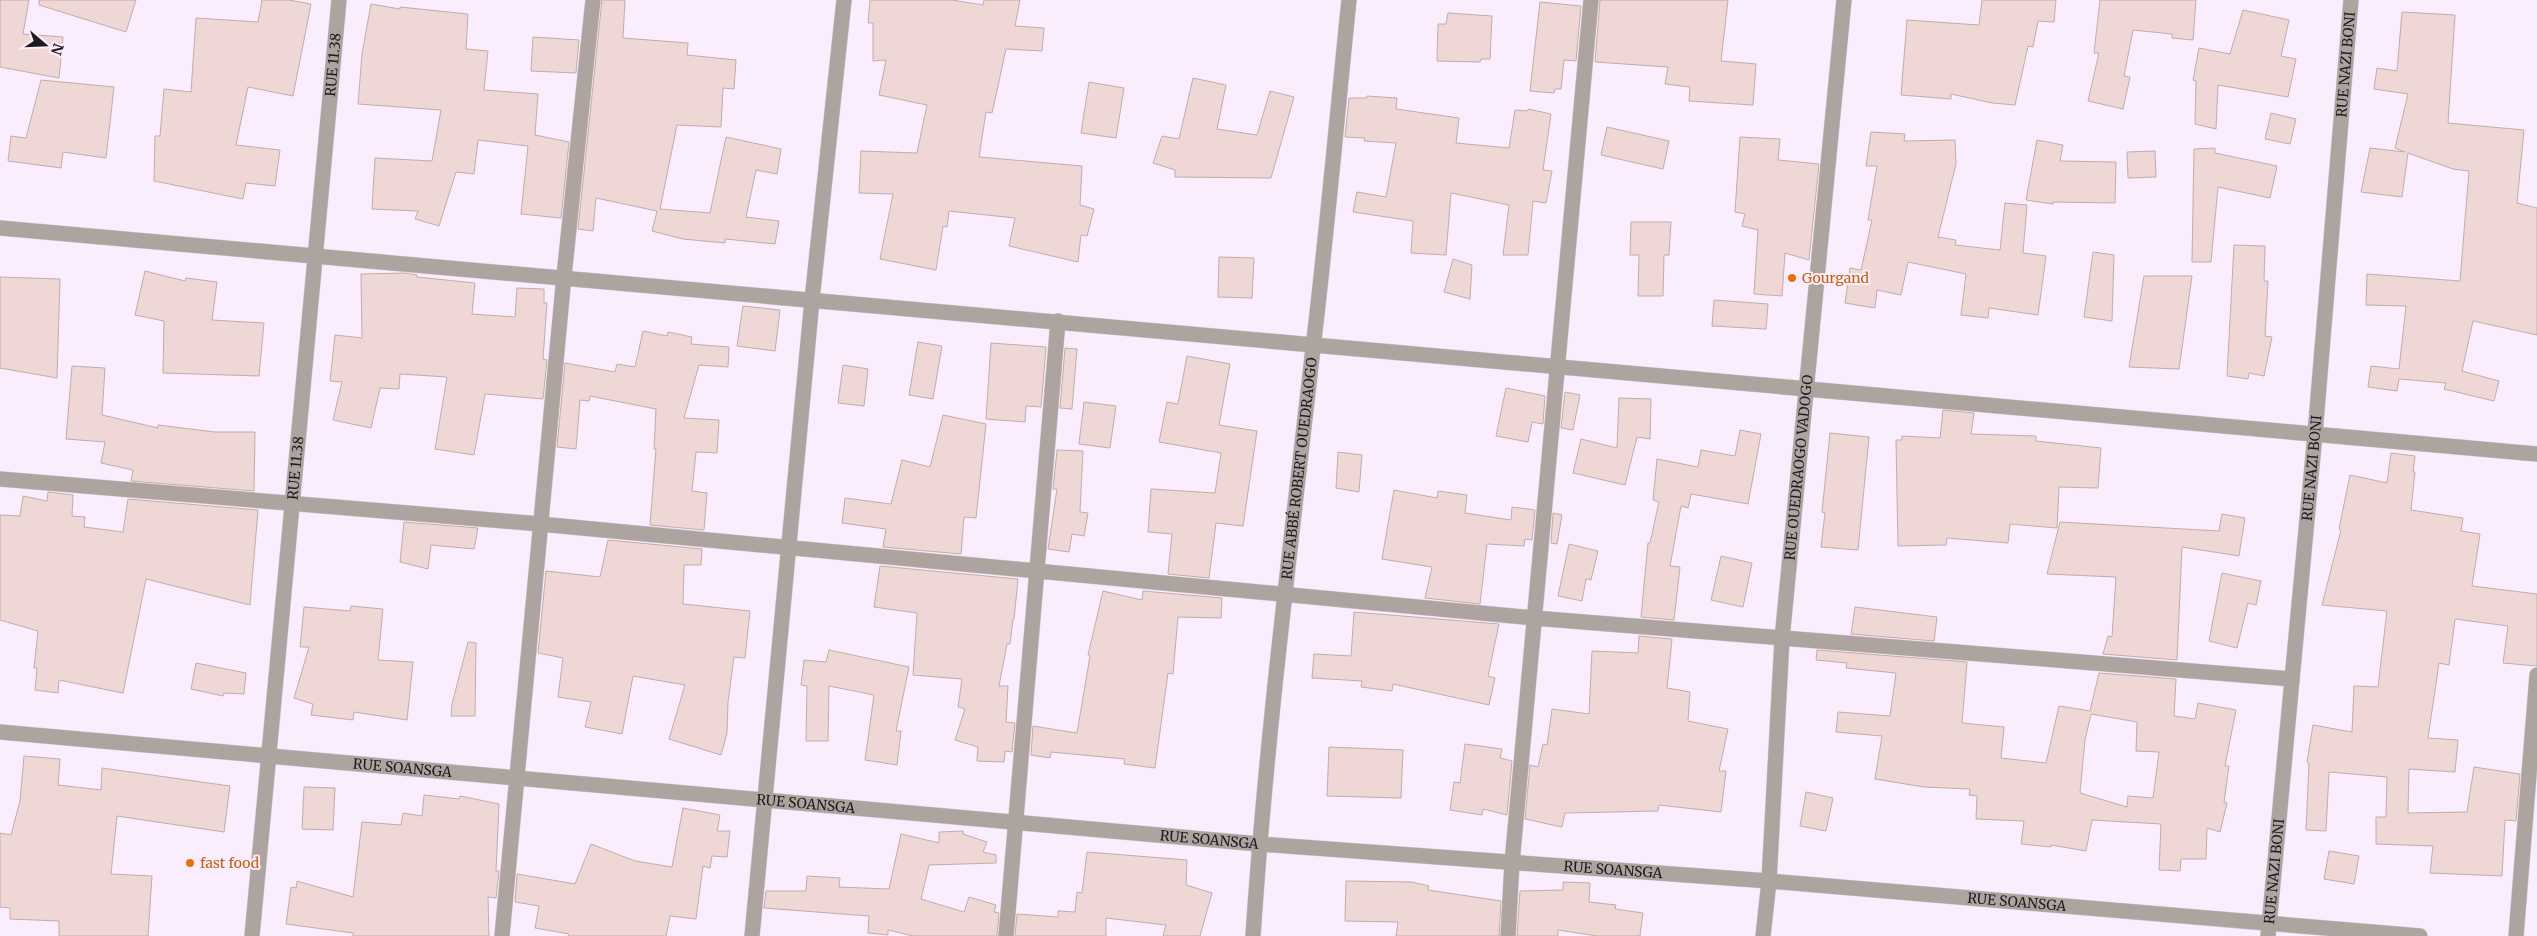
<svg xmlns="http://www.w3.org/2000/svg" width="2537" height="936" font-family="Merriweather,serif">
	<style>
		.building { fill: #efd7d6; stroke: #c2acaa; fill-rule: evenodd }
		.lines { fill: none; stroke-linecap: round; stroke-linejoin: round }
		.minor-casing { stroke: #d7cbda; stroke-width: 16 }
		.minor { stroke: #ada4a0; stroke-width: 15 }
		.food-dot { fill: #e8710a; stroke: #faedfe; stroke-width: 2 }
		.labels { text-anchor: middle; stroke-width: 4; stroke-linejoin: round; paint-order: stroke }
		.street-label { font-size: 14px; fill: #1f1a20; stroke: #faedfe }
		.food-label { font-size: 14px; fill: #c56008; stroke: #faedfe; text-anchor: start }
	</style>
	<rect width="100%" height="100%" fill="#faedfe"/>
	<g class="building">
		<path d="M 0,0 L 29,0 L 23,34 L 63,37 L 59,78 L 0,67 Z"/>
		<path d="M 39,0 L 136,0 L 126,32 L 39,5 Z"/>
		<path d="M 262,0 L 289,0 L 311,4 L 293,96 L 248,87 L 236,145 L 280,150 L 275,186 L 246,183 L 243,199 L 154,181 L 155,136 L 160,136 L 164,89 L 191,92 L 196,18 L 258,22 Z"/>
		<path d="M 602,0 L 625,0 L 623,38 L 688,43 L 687,55 L 736,60 L 734,89 L 723,88 L 721,127 L 677,125 L 660,209 L 710,213 L 726,137 L 781,149 L 777,174 L 756,170 L 746,217 L 779,221 L 775,244 L 725,239 L 725,243 L 683,239 L 652,231 L 657,211 L 596,198 L 593,231 L 578,229 Z"/>
		<path d="M 870,0 L 952,0 L 983,5 L 984,0 L 1020,0 L 1015,26 L 1044,28 L 1042,51 L 1006,49 L 992,113 L 986,112 L 979,157 L 1082,166 L 1080,205 L 1094,209 L 1087,236 L 1081,235 L 1078,262 L 1009,246 L 1015,218 L 949,211 L 947,227 L 943,226 L 936,270 L 880,259 L 893,194 L 859,193 L 861,151 L 917,153 L 927,105 L 879,95 L 886,60 L 873,61 L 873,23 L 868,23 Z"/>
		<path d="M 1600,0 L 1728,0 L 1721,61 L 1756,64 L 1753,105 L 1689,101 L 1690,87 L 1665,84 L 1668,67 L 1595,62 Z"/>
		<path d="M 1982,0 L 2056,0 L 2054,22 L 2038,21 L 2033,47 L 2028,46 L 2015,105 L 1992,103 L 1951,94 L 1951,99 L 1901,95 L 1907,20 L 1979,25 Z"/>
		<path d="M 2100,0 L 2196,0 L 2193,40 L 2172,38 L 2172,34 L 2133,30 L 2124,76 L 2130,77 L 2123,109 L 2088,101 L 2099,53 L 2094,53 Z"/>
		<path d="M 1540,2 L 1581,6 L 1576,61 L 1564,60 L 1561,89 L 1555,89 L 1554,93 L 1530,91 Z"/>
		<path d="M 371,4 L 400,9 L 400,7 L 468,14 L 466,49 L 488,51 L 484,90 L 538,94 L 535,135 L 569,142 L 561,218 L 521,214 L 528,146 L 478,140 L 474,174 L 456,172 L 439,226 L 415,219 L 418,211 L 372,209 L 375,158 L 432,161 L 441,110 L 358,104 L 362,54 Z"/>
		<path d="M 2243,10 L 2289,20 L 2281,56 L 2296,59 L 2288,97 L 2218,85 L 2216,129 L 2195,124 L 2196,81 L 2193,80 L 2199,48 L 2230,54 Z"/>
		<path d="M 2402,12 L 2455,15 L 2448,123 L 2524,130 L 2517,203 L 2537,208 L 2537,335 L 2473,321 L 2462,371 L 2499,381 L 2494,401 L 2444,389 L 2446,383 L 2399,379 L 2397,391 L 2368,387 L 2371,366 L 2399,369 L 2406,306 L 2366,305 L 2367,274 L 2460,281 L 2469,171 L 2453,169 L 2408,153 L 2402,197 L 2361,192 L 2370,148 L 2405,152 L 2395,148 L 2408,94 L 2374,89 L 2377,68 L 2397,71 Z"/>
		<path d="M 1448,13 L 1492,16 L 1490,59 L 1481,59 L 1480,62 L 1437,61 L 1438,24 L 1446,24 Z"/>
		<path d="M 533,37 L 579,40 L 576,73 L 531,71 Z"/>
		<path d="M 1193,78 L 1226,85 L 1217,129 L 1257,135 L 1270,91 L 1294,97 L 1271,178 L 1175,177 L 1175,170 L 1153,163 L 1162,136 L 1179,139 Z"/>
		<path d="M 41,80 L 114,87 L 106,158 L 63,152 L 61,168 L 8,161 L 11,136 L 26,138 Z"/>
		<path d="M 1089,82 L 1124,88 L 1116,138 L 1081,133 Z"/>
		<path d="M 1367,96 L 1397,98 L 1396,109 L 1459,118 L 1456,143 L 1509,148 L 1515,110 L 1528,111 L 1528,109 L 1551,114 L 1543,170 L 1552,171 L 1546,203 L 1533,201 L 1528,255 L 1503,255 L 1509,205 L 1451,193 L 1446,255 L 1411,253 L 1413,221 L 1353,212 L 1357,192 L 1386,197 L 1396,143 L 1364,141 L 1365,138 L 1345,137 L 1349,98 L 1367,98 Z"/>
		<path d="M 2271,113 L 2296,119 L 2290,144 L 2265,139 Z"/>
		<path d="M 1607,127 L 1669,141 L 1663,169 L 1601,155 Z"/>
		<path d="M 1871,132 L 1905,134 L 1904,141 L 1955,140 L 1956,164 L 1938,237 L 1956,240 L 1955,245 L 2000,250 L 2005,203 L 2027,205 L 2023,253 L 2046,256 L 2038,315 L 1989,308 L 1988,318 L 1961,315 L 1966,274 L 1908,262 L 1901,295 L 1877,290 L 1875,308 L 1845,303 L 1850,268 L 1861,270 L 1872,220 L 1868,220 L 1877,166 L 1866,166 Z"/>
		<path d="M 1740,137 L 1780,139 L 1778,160 L 1819,164 L 1809,260 L 1785,253 L 1782,296 L 1754,294 L 1758,230 L 1742,226 L 1745,214 L 1735,212 Z"/>
		<path d="M 2037,140 L 2063,145 L 2060,161 L 2116,162 L 2115,203 L 2053,202 L 2053,204 L 2026,200 Z"/>
		<path d="M 2215,148 L 2215,153 L 2277,166 L 2270,198 L 2218,187 L 2211,262 L 2192,262 L 2194,149 Z"/>
		<path d="M 2155,151 L 2156,177 L 2128,178 L 2127,152 Z"/>
		<path d="M 1631,222 L 1671,222 L 1669,255 L 1664,255 L 1663,296 L 1638,296 L 1639,255 L 1630,255 Z"/>
		<path d="M 2234,245 L 2265,246 L 2264,281 L 2268,281 L 2265,336 L 2272,337 L 2264,376 L 2249,373 L 2248,379 L 2227,376 Z"/>
		<path d="M 2093,252 L 2114,255 L 2112,321 L 2084,317 Z"/>
		<path d="M 1219,257 L 1254,258 L 1252,298 L 1218,297 Z"/>
		<path d="M 1453,259 L 1472,265 L 1470,299 L 1444,292 Z"/>
		<path d="M 145,271 L 185,281 L 186,278 L 217,282 L 212,320 L 264,323 L 259,376 L 163,373 L 164,321 L 135,315 Z"/>
		<path d="M 404,273 L 417,275 L 417,277 L 475,283 L 472,314 L 515,317 L 517,288 L 544,289 L 544,303 L 547,303 L 543,359 L 547,360 L 543,399 L 485,394 L 474,455 L 435,449 L 447,377 L 400,374 L 399,389 L 380,388 L 371,428 L 333,420 L 342,382 L 330,381 L 335,335 L 362,338 L 361,274 Z"/>
		<path d="M 2144,276 L 2192,276 L 2179,369 L 2129,367 Z"/>
		<path d="M 0,277 L 60,279 L 57,378 L 0,368 Z"/>
		<path d="M 1714,300 L 1768,304 L 1766,329 L 1712,326 Z"/>
		<path d="M 743,306 L 780,310 L 775,351 L 737,346 Z"/>
		<path d="M 643,331 L 667,336 L 668,332 L 692,337 L 691,344 L 729,347 L 728,367 L 699,365 L 684,418 L 719,420 L 717,453 L 696,452 L 692,491 L 707,493 L 704,530 L 650,525 L 656,449 L 654,449 L 656,409 L 590,396 L 589,401 L 580,400 L 576,449 L 557,447 L 565,363 L 615,372 L 617,364 L 635,367 Z"/>
		<path d="M 918,342 L 942,346 L 933,399 L 909,395 Z"/>
		<path d="M 991,343 L 1046,347 L 1041,407 L 1026,406 L 1025,422 L 986,419 Z"/>
		<path d="M 1065,348 L 1077,349 L 1072,409 L 1060,408 Z"/>
		<path d="M 1187,356 L 1230,364 L 1219,425 L 1257,431 L 1243,526 L 1216,523 L 1209,578 L 1168,574 L 1172,534 L 1148,532 L 1151,489 L 1215,493 L 1221,453 L 1159,442 L 1167,402 L 1178,404 Z"/>
		<path d="M 843,365 L 868,369 L 864,406 L 838,403 Z"/>
		<path d="M 72,366 L 105,368 L 102,415 L 158,428 L 158,425 L 215,432 L 255,432 L 254,491 L 131,481 L 133,470 L 101,463 L 105,442 L 66,439 Z"/>
		<path d="M 1506,388 L 1545,396 L 1543,424 L 1532,422 L 1528,442 L 1496,436 Z"/>
		<path d="M 1565,392 L 1580,395 L 1573,430 L 1561,428 Z"/>
		<path d="M 1619,398 L 1651,399 L 1650,439 L 1637,437 L 1625,485 L 1573,473 L 1581,439 L 1617,448 Z"/>
		<path d="M 1084,402 L 1116,406 L 1110,448 L 1079,444 Z"/>
		<path d="M 1943,410 L 1974,413 L 1971,434 L 2036,436 L 2036,441 L 2101,448 L 2098,488 L 2059,487 L 2057,528 L 2010,524 L 2008,543 L 1947,538 L 1946,545 L 1898,546 L 1896,440 L 1902,440 L 1902,436 L 1940,438 Z"/>
		<path d="M 943,415 L 986,424 L 976,518 L 964,517 L 961,554 L 883,547 L 886,529 L 842,523 L 845,498 L 891,504 L 902,460 L 930,467 Z"/>
		<path d="M 1740,430 L 1761,434 L 1748,504 L 1691,494 L 1688,508 L 1681,506 L 1670,566 L 1680,567 L 1674,620 L 1641,617 L 1648,543 L 1650,543 L 1659,502 L 1653,500 L 1657,459 L 1698,467 L 1701,450 L 1735,456 Z"/>
		<path d="M 1830,433 L 1869,437 L 1858,550 L 1821,547 L 1825,513 L 1822,512 Z"/>
		<path d="M 1057,450 L 1083,451 L 1080,512 L 1088,513 L 1084,536 L 1072,534 L 1069,552 L 1048,549 L 1057,489 L 1053,489 Z"/>
		<path d="M 1338,452 L 1362,455 L 1359,492 L 1336,488 Z"/>
		<path d="M 2391,453 L 2415,456 L 2413,472 L 2415,472 L 2411,510 L 2463,518 L 2461,531 L 2480,534 L 2472,586 L 2537,594 L 2537,666 L 2503,663 L 2508,626 L 2455,619 L 2449,665 L 2439,663 L 2428,738 L 2458,740 L 2455,772 L 2409,769 L 2408,813 L 2467,812 L 2474,767 L 2520,774 L 2516,821 L 2505,820 L 2502,876 L 2430,873 L 2433,846 L 2376,844 L 2376,817 L 2386,817 L 2387,777 L 2329,772 L 2326,831 L 2306,830 L 2309,763 L 2307,762 L 2313,725 L 2352,732 L 2354,686 L 2378,687 L 2387,611 L 2322,605 L 2341,530 L 2339,529 L 2350,475 L 2387,483 Z"/>
		<path d="M 1394,490 L 1437,498 L 1438,491 L 1467,495 L 1465,513 L 1511,520 L 1512,507 L 1535,510 L 1532,540 L 1525,539 L 1524,546 L 1487,544 L 1480,604 L 1425,598 L 1432,567 L 1382,559 Z"/>
		<path d="M 48,492 L 73,495 L 72,516 L 85,517 L 84,527 L 123,532 L 128,499 L 258,510 L 250,605 L 146,579 L 123,693 L 59,680 L 58,693 L 35,690 L 37,668 L 34,668 L 38,631 L 0,620 L 0,515 L 20,516 L 23,496 L 47,501 Z"/>
		<path d="M 1553,513 L 1562,515 L 1557,544 L 1551,543 Z"/>
		<path d="M 2222,514 L 2245,518 L 2239,556 L 2182,547 L 2177,660 L 2103,654 L 2108,636 L 2112,637 L 2116,577 L 2047,574 L 2060,522 L 2219,531 Z"/>
		<path d="M 404,522 L 478,528 L 474,549 L 431,545 L 428,569 L 400,562 Z"/>
		<path d="M 608,540 L 702,549 L 701,565 L 684,565 L 683,604 L 750,611 L 745,658 L 734,657 L 728,702 L 727,733 L 721,755 L 669,739 L 685,685 L 633,676 L 622,734 L 585,727 L 591,702 L 558,697 L 563,658 L 538,653 L 546,571 L 600,577 Z"/>
		<path d="M 1569,544 L 1598,551 L 1591,580 L 1586,579 L 1582,601 L 1558,596 Z"/>
		<path d="M 1721,556 L 1752,563 L 1743,607 L 1711,600 Z"/>
		<path d="M 880,566 L 1018,579 L 1014,619 L 1013,619 L 1010,644 L 1007,644 L 999,686 L 1008,686 L 1006,722 L 1015,723 L 1012,752 L 1005,751 L 1004,762 L 977,761 L 978,747 L 955,740 L 965,709 L 958,707 L 962,679 L 913,675 L 917,613 L 874,607 Z"/>
		<path d="M 2222,573 L 2261,581 L 2256,605 L 2248,603 L 2237,648 L 2209,641 Z"/>
		<path d="M 1103,591 L 1142,600 L 1143,591 L 1222,598 L 1221,618 L 1178,617 L 1173,674 L 1168,673 L 1155,768 L 1124,764 L 1125,759 L 1051,752 L 1050,758 L 1031,755 L 1033,726 L 1077,733 L 1090,656 L 1088,655 Z"/>
		<path d="M 351,606 L 383,609 L 378,660 L 413,662 L 407,720 L 354,712 L 353,720 L 311,715 L 313,704 L 294,698 L 309,647 L 300,647 L 304,607 L 350,611 Z"/>
		<path d="M 1855,607 L 1937,617 L 1934,641 L 1851,634 Z"/>
		<path d="M 1354,612 L 1499,624 L 1488,676 L 1495,678 L 1489,705 L 1393,684 L 1392,691 L 1361,687 L 1362,681 L 1312,678 L 1314,654 L 1351,656 Z"/>
		<path d="M 1639,636 L 1672,639 L 1667,688 L 1690,692 L 1688,721 L 1728,729 L 1719,771 L 1726,771 L 1721,812 L 1659,805 L 1658,811 L 1565,813 L 1562,827 L 1525,819 L 1530,765 L 1538,767 L 1543,744 L 1547,745 L 1552,709 L 1589,714 L 1592,651 L 1638,653 Z"/>
		<path d="M 468,642 L 476,643 L 475,716 L 451,716 L 452,704 Z"/>
		<path d="M 829,650 L 909,667 L 896,731 L 901,731 L 897,765 L 865,760 L 874,695 L 829,686 L 828,741 L 806,741 L 807,686 L 801,685 L 804,660 L 826,662 Z"/>
		<path d="M 1817,650 L 1967,662 L 1962,723 L 2004,727 L 2001,758 L 2046,763 L 2059,706 L 2090,711 L 2099,673 L 2176,679 L 2174,716 L 2195,719 L 2198,703 L 2236,710 L 2225,766 L 2229,766 L 2224,802 L 2227,803 L 2220,832 L 2207,828 L 2206,859 L 2181,859 L 2180,871 L 2159,870 L 2161,824 L 2092,820 L 2086,851 L 2051,845 L 2051,847 L 2021,844 L 2024,821 L 1976,819 L 1977,796 L 1969,795 L 1970,789 L 1924,787 L 1875,779 L 1882,736 L 1836,732 L 1838,712 L 1890,716 L 1896,673 L 1846,668 L 1847,663 L 1816,660 ZM 2091,714 L 2137,722 L 2136,751 L 2159,752 L 2153,798 L 2128,796 L 2127,807 L 2080,793 L 2085,740 Z"/>
		<path d="M 196,663 L 246,673 L 244,694 L 224,693 L 223,696 L 191,689 Z"/>
		<path d="M 1465,744 L 1502,749 L 1500,758 L 1512,761 L 1507,815 L 1483,809 L 1482,815 L 1450,810 L 1454,782 L 1460,783 Z"/>
		<path d="M 1329,747 L 1403,750 L 1401,798 L 1327,796 Z"/>
		<path d="M 24,756 L 60,759 L 58,785 L 101,790 L 102,768 L 230,786 L 224,832 L 117,816 L 111,874 L 152,876 L 148,936 L 59,936 L 59,921 L 10,919 L 10,908 L 0,907 L 0,833 L 11,835 L 20,801 Z"/>
		<path d="M 304,787 L 335,788 L 333,830 L 302,829 Z"/>
		<path d="M 1806,792 L 1833,798 L 1826,831 L 1800,826 Z"/>
		<path d="M 424,795 L 459,799 L 460,796 L 499,804 L 496,871 L 499,871 L 496,898 L 488,897 L 489,936 L 353,936 L 353,933 L 286,924 L 291,887 L 296,888 L 297,881 L 353,897 L 362,822 L 401,825 L 403,813 L 422,816 Z"/>
		<path d="M 683,808 L 720,815 L 717,831 L 730,831 L 727,857 L 712,856 L 710,868 L 703,866 L 696,919 L 670,916 L 666,936 L 568,936 L 569,934 L 535,928 L 539,906 L 515,902 L 517,874 L 575,884 L 591,844 L 635,861 L 672,867 Z"/>
		<path d="M 963,831 L 963,834 L 987,842 L 983,852 L 996,855 L 996,863 L 929,865 L 921,899 L 964,912 L 969,897 L 996,905 L 994,912 L 999,913 L 997,936 L 913,936 L 888,930 L 888,935 L 868,933 L 869,916 L 764,908 L 766,891 L 806,891 L 807,876 L 840,878 L 839,887 L 889,889 L 901,834 L 939,843 L 939,832 Z"/>
		<path d="M 2329,851 L 2359,856 L 2354,884 L 2324,879 Z"/>
		<path d="M 1087,852 L 1187,860 L 1186,885 L 1212,893 L 1200,936 L 1163,936 L 1166,925 L 1106,918 L 1106,936 L 1015,936 L 1017,914 L 1058,917 L 1058,911 L 1075,912 L 1077,892 L 1082,893 Z"/>
		<path d="M 1346,881 L 1412,882 L 1429,886 L 1428,890 L 1501,901 L 1499,936 L 1396,936 L 1398,922 L 1345,921 Z"/>
		<path d="M 1563,882 L 1590,883 L 1589,902 L 1616,905 L 1615,909 L 1643,913 L 1640,936 L 1597,936 L 1558,930 L 1558,936 L 1517,936 L 1520,891 L 1563,890 Z"/>
	</g>
	<g class="lines">
		<defs>
			<g id="minor">
				<path d="M 0,228 L 2537,454"/>
				<path d="M 0,479 L 540,524 L 1534,618 L 2292,679"/>
				<path id="s1" d="M 0,732 L 1259,844 L 1769,881 L 2420,936"/>
				<path id="s2" d="M 252,936 L 339,0"/>
				<path d="M 502,936 L 564,276 L 593,0"/>
				<path d="M 752,936 L 812,300 L 844,0"/>
				<path d="M 1006,936 L 1058,321"/>
				<path id="s3" d="M 1253,936 C 1266,739 1291,544 1313,348 C 1327,232 1337,116 1349,0"/>
				<path d="M 1508,936 L 1512,863 L 1591,0"/>
				<path id="s4" d="M 1763,936 L 1769,881 L 1782,639 L 1844,0"/>
				<path id="s5" d="M 2268,936 L 2315,434 L 2351,0"/>
				<path d="M 2516,936 L 2537,675"/>
			</g>
		</defs>
		<use href="#minor" class="minor-casing"/>
		<use href="#minor" class="minor"/>
	</g>
	<g class="food-dot">
		<circle cx="1792" cy="278" r="5"/>
		<circle cx="190" cy="863" r="5"/>
	</g>
	<g class="labels">
		<g class="street-label">
			<text dy="5" stroke="none"><textPath href="#s2" startOffset="875">RUE 11.38</textPath></text>
			<text dy="5" stroke="none"><textPath href="#s5" startOffset="875">RUE NAZI BONI</textPath></text>
			<text dy="5" stroke="none"><textPath href="#s2" startOffset="470">RUE 11.38</textPath></text>
			<text dy="5" stroke="none"><textPath href="#s3" startOffset="470">RUE ABBÉ ROBERT OUEDRAOGO</textPath></text>
			<text dy="5" stroke="none"><textPath href="#s4" startOffset="470">RUE OUEDRAOGO VADOGO</textPath></text>
			<text dy="5" stroke="none"><textPath href="#s5" startOffset="470">RUE NAZI BONI</textPath></text>
			<text dy="5" stroke="none"><textPath href="#s1" startOffset="404">RUE SOANSGA</textPath></text>
			<text dy="5" stroke="none"><textPath href="#s1" startOffset="809">RUE SOANSGA</textPath></text>
			<text dy="5" stroke="none"><textPath href="#s1" startOffset="1214">RUE SOANSGA</textPath></text>
			<text dy="5" stroke="none"><textPath href="#s1" startOffset="1619">RUE SOANSGA</textPath></text>
			<text dy="5" stroke="none"><textPath href="#s5" startOffset="65">RUE NAZI BONI</textPath></text>
			<text dy="5" stroke="none"><textPath href="#s1" startOffset="2024">RUE SOANSGA</textPath></text>
		</g>
		<g class="food-label">
			<text x="1802" y="283">Gourgand</text>
			<text x="200" y="868">fast food</text>
		</g>
	</g>
	<g transform="translate(45 45) rotate(109)" stroke="#faedfe" stroke-width="4" paint-order="stroke">
	<path d="M0-4L9 19L0 12L-9 19Z" fill="#1f1a20"/>
	<text y="-8" font-size="14" font-weight="bold" text-anchor="middle" fill="#1f1a20">N</text>
	</g>
</svg>
